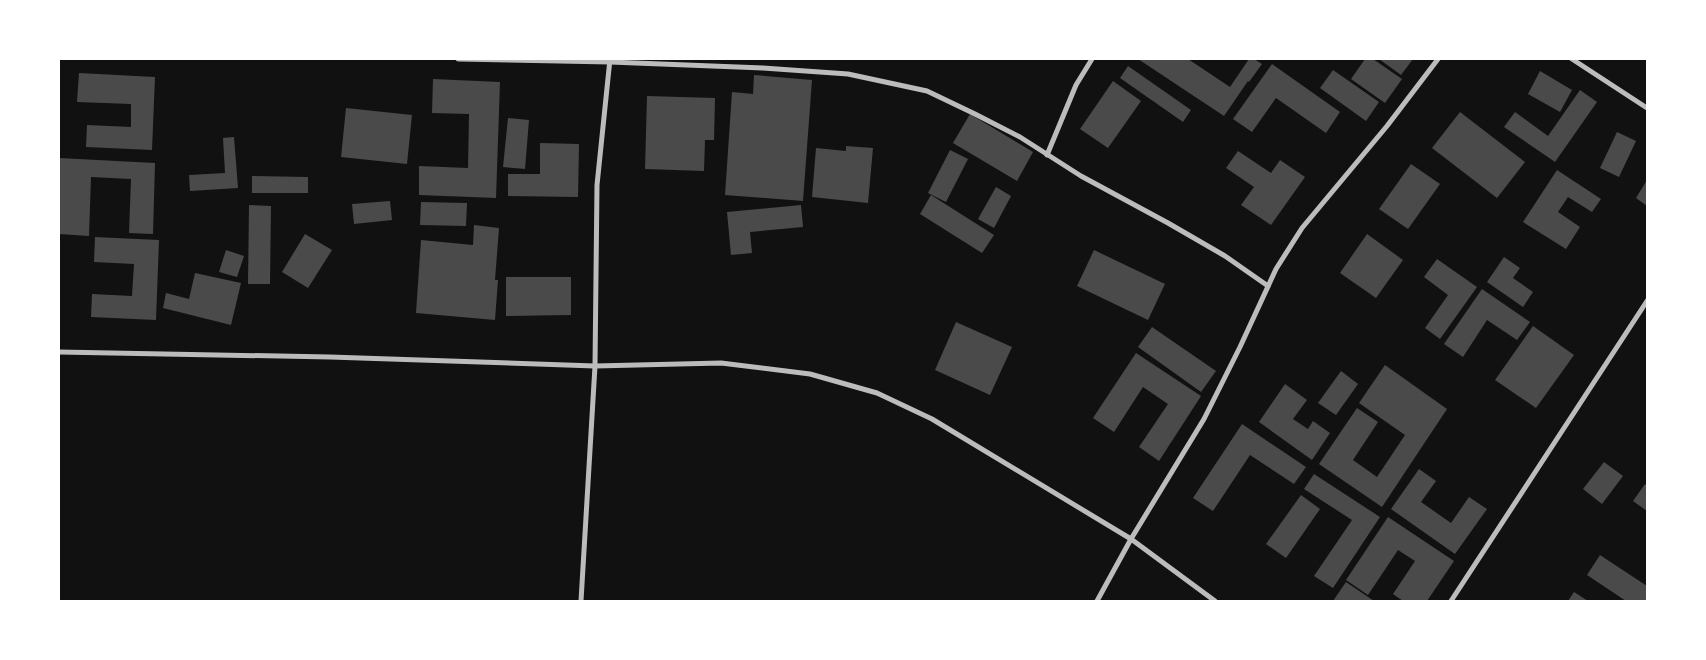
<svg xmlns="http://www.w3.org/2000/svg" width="1706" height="660" font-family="'Noto Serif',serif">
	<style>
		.building { fill: #4a4a4a }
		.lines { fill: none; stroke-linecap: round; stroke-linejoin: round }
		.minor { stroke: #bcbcbc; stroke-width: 5 }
	</style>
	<rect width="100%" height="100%" fill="#111"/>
	<g class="building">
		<path d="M 1138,59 L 1188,59 L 1230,87 L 1249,59 L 1254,59 L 1262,64 L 1249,82 L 1248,81 L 1224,116 Z"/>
		<path d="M 1365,59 L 1373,59 L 1402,79 L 1385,103 L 1351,79 Z"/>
		<path d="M 1379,59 L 1413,59 L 1401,75 Z"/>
		<path d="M 1272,64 L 1340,112 L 1326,133 L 1276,98 L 1252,132 L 1233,119 Z"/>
		<path d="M 1128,66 L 1191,110 L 1183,122 L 1120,78 Z"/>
		<path d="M 1333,70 L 1379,102 L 1366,121 L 1320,88 Z"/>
		<path d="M 1540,71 L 1572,90 L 1560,112 L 1528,94 Z"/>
		<path d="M 79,73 L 155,77 L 152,150 L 86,147 L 87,125 L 131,127 L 131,104 L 77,102 Z"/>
		<path d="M 754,75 L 812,80 L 803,201 L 725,195 L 732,92 L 753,94 Z"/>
		<path d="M 433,79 L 500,82 L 496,198 L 419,195 L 419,166 L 468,168 L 469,114 L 432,113 Z"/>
		<path d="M 1113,81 L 1141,101 L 1108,148 L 1080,129 Z"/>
		<path d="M 1580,90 L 1597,102 L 1555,162 L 1504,127 L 1515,112 L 1548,136 Z"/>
		<path d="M 647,96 L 715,98 L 714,140 L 705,140 L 704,171 L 645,169 Z"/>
		<path d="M 346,108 L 412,115 L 407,164 L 341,157 Z"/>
		<path d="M 1460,112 L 1525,162 L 1497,198 L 1432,148 Z"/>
		<path d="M 970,114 L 1033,152 L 1017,181 L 953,143 Z"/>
		<path d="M 508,118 L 529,120 L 525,169 L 503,167 Z"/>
		<path d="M 1617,132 L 1636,141 L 1619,177 L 1600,168 Z"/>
		<path d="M 234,137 L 238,188 L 190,191 L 189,175 L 225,173 L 223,138 Z"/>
		<path d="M 540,143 L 579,144 L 578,197 L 508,196 L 508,174 L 540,174 Z"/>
		<path d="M 846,146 L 873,148 L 868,203 L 812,197 L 816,148 L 846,151 Z"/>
		<path d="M 950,150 L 968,159 L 946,202 L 928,193 Z"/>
		<path d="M 1238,151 L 1271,173 L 1280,160 L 1305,177 L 1271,225 L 1241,205 L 1254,187 L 1226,168 Z"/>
		<path d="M 59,158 L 155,163 L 153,234 L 129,233 L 131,179 L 91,177 L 89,236 L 59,234 Z"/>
		<path d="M 1411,164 L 1440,184 L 1408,229 L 1379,209 Z"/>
		<path d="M 1557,170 L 1601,199 L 1592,212 L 1568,197 L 1558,212 L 1580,227 L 1566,249 L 1523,222 Z"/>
		<path d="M 252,176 L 308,177 L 308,193 L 252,193 Z"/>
		<path d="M 1647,180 L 1647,206 L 1636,198 Z"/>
		<path d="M 996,187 L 1011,196 L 994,228 L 978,219 Z"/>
		<path d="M 931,195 L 994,235 L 982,253 L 920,214 Z"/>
		<path d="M 390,201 L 392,220 L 354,224 L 352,204 Z"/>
		<path d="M 421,202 L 467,203 L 466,226 L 420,225 Z"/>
		<path d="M 249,205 L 271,206 L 270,284 L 248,284 Z"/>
		<path d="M 801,205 L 803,227 L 750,232 L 752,253 L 731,255 L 727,212 Z"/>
		<path d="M 474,225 L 499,228 L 495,280 L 498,280 L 495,320 L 416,313 L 421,240 L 473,245 Z"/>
		<path d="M 305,234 L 332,250 L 308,288 L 282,272 Z"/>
		<path d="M 1367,234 L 1403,260 L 1376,298 L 1340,273 Z"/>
		<path d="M 95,237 L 159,240 L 156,320 L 91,317 L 92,294 L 132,296 L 134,264 L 94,262 Z"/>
		<path d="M 226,250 L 244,256 L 237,277 L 219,272 Z"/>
		<path d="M 1094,250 L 1165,284 L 1148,320 L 1077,286 Z"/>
		<path d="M 1504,257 L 1520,268 L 1513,278 L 1533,292 L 1523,307 L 1487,282 Z"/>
		<path d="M 1437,259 L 1477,287 L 1440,339 L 1425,328 L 1448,295 L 1424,277 Z"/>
		<path d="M 195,273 L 241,283 L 231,325 L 163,308 L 166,293 L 189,299 Z"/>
		<path d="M 506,277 L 571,277 L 571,315 L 506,316 Z"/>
		<path d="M 1482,289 L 1530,322 L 1517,340 L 1487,320 L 1463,357 L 1444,344 Z"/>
		<path d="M 956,322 L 1012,347 L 990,395 L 935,370 Z"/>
		<path d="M 1533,326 L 1574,355 L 1536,408 L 1495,380 Z"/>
		<path d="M 1152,327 L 1216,371 L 1201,392 L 1138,347 Z"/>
		<path d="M 1136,353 L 1201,396 L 1159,461 L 1139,447 L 1168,404 L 1143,387 L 1114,432 L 1093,418 Z"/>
		<path d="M 1385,365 L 1447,409 L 1382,507 L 1319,464 L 1357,408 L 1378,422 L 1353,460 L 1377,477 L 1405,435 L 1359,403 Z"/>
		<path d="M 1341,371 L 1358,384 L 1336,415 L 1318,403 Z"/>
		<path d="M 1285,384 L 1307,400 L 1293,419 L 1308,429 L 1313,421 L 1330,433 L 1312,460 L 1259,422 Z"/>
		<path d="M 1242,424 L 1306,467 L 1294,484 L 1250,455 L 1213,511 L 1193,498 Z"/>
		<path d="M 1604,462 L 1623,476 L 1602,504 L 1583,489 Z"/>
		<path d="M 1419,469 L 1436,481 L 1421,502 L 1451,523 L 1469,497 L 1487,509 L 1455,554 L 1391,509 Z"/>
		<path d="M 1314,474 L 1380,517 L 1333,588 L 1314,576 L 1352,520 L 1304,489 Z"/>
		<path d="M 1645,484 L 1647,486 L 1647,511 L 1633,501 Z"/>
		<path d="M 1301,495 L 1320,509 L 1286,558 L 1266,544 Z"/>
		<path d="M 1388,517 L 1454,561 L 1427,601 L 1403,601 L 1393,594 L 1415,561 L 1398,550 L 1368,595 L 1346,580 Z"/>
		<path d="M 1600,555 L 1647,586 L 1647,601 L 1626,601 L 1587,575 Z"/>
		<path d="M 1346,582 L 1374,601 L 1333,601 Z"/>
		<path d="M 1574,592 L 1588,601 L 1568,601 Z"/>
	</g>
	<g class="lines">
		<g class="minor">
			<path d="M 458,59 L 610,62 L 763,68 L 848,74 L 927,91 L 975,114 L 1020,137 L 1081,176 L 1168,223 L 1225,256 L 1268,286"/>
			<path d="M 1572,59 L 1647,108"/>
			<path d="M 1047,155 L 1076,85 L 1092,59"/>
			<path d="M 59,352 L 330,357 L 595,366 L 721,363 L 810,374 L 877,393 L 932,419 L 1131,539 L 1215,601"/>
			<path d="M 581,601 L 595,366 L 597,185 L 610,59"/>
			<path d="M 1097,601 L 1131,539 L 1204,419 L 1240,347 L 1276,269 L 1302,228 L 1387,126 L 1438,59"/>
			<path d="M 1451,601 L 1647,301"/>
		</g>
	</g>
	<rect width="1706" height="660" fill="none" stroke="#ffffff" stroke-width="120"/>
</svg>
